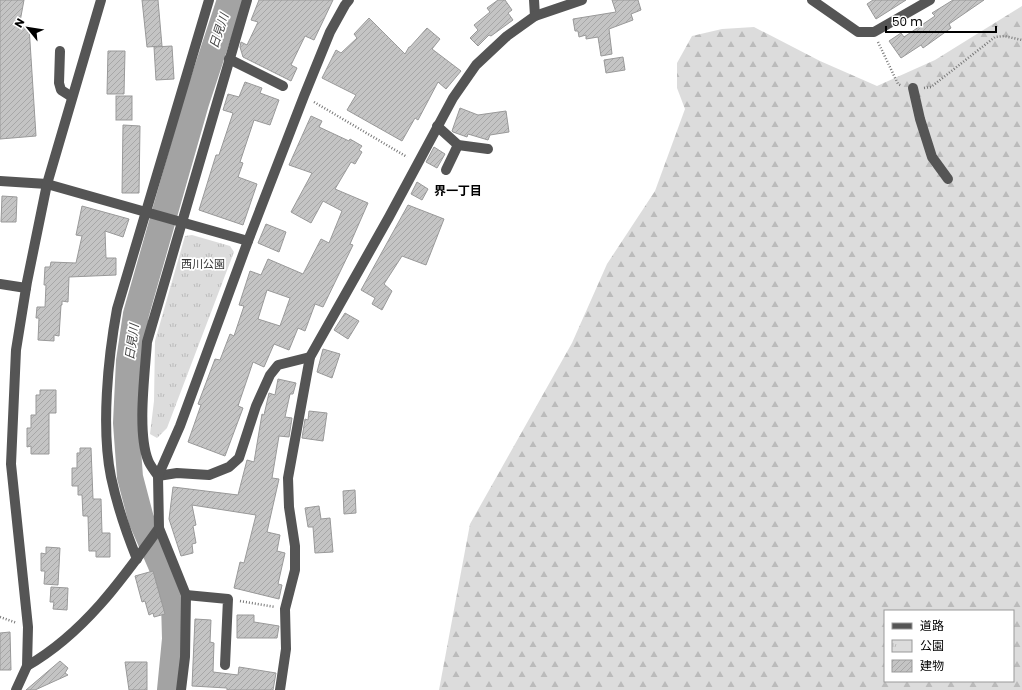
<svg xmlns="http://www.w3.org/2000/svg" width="1022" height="690" font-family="Poppins,'Noto Sans JP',sans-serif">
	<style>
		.forest { fill: url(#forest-firs); fill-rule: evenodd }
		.park { fill: url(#park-tufts) }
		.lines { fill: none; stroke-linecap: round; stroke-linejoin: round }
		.river { stroke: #a3a3a3; stroke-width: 26 }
		.building { fill: url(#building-hatch); stroke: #999; fill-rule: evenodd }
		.path { stroke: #777; stroke-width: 2.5; stroke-dasharray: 1 2; stroke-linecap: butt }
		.minor { stroke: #555; stroke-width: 10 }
		.labels { text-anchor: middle; stroke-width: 3.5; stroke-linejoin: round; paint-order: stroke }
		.park-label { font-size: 11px; fill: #333; stroke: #fff }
		.water-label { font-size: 12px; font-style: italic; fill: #444; stroke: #fff }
		.neighbourhood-label { font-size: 12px; font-weight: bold; fill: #000; stroke: #fff }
	</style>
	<defs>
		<pattern id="forest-firs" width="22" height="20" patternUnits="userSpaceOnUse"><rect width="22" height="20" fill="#dcdcdc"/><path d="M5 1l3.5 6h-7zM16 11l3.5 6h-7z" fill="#bbb"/></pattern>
		<pattern id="park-tufts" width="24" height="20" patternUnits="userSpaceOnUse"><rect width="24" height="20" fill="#dcdcdc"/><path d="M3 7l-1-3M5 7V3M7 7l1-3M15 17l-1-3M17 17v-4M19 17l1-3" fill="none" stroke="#bbb"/></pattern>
		<pattern id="building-hatch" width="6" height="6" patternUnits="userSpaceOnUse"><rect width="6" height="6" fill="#c4c4c4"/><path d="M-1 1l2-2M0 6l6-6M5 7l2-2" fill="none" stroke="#a7a7a7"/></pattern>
	</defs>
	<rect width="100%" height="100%" fill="#fff"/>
	<path class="forest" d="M 1022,6 L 1022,690 L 439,690 L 470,524 L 572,343 L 607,264 L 655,191 L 685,109 L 677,88 L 677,63 L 692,36 L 722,29 L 754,27 L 820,61 L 877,86 L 935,60 ZM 885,611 L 1013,611 L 1013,681 L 885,681 Z"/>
	<path class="park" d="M 192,235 L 230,246 L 234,252 L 167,428 L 157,438 L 150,434 L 154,401 L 155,341 L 185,236 Z"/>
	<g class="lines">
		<path class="river" d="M 170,690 L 175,639 L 174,602 L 167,579 L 141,519 L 130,477 L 126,423 L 129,361 L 136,314 L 196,103 L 230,0"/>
	</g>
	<g class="building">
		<path d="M 0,0 L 24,0 L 19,27 L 29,26 L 36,136 L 0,139 Z"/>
		<path d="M 142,0 L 158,0 L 162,46 L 147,47 Z"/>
		<path d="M 259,0 L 333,0 L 314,40 L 305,36 L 291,65 L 297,68 L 291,81 L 243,57 L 240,47 L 241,42 L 247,45 L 258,22 L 251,20 Z"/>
		<path d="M 498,0 L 505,0 L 512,10 L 508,13 L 513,20 L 491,36 L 489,35 L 478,46 L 470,38 L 478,30 L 474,25 L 490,12 L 487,8 Z"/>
		<path d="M 612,0 L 638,0 L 641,10 L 631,14 L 633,20 L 609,29 L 612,54 L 601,56 L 598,37 L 586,39 L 586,35 L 579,37 L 578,31 L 575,31 L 573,19 L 616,12 Z"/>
		<path d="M 873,0 L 906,0 L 876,19 L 867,4 Z"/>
		<path d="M 953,0 L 984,0 L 949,24 L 951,28 L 923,48 L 921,45 L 901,58 L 889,41 L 901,33 L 904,37 L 935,16 L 932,13 Z"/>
		<path d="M 369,18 L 405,54 L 409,47 L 410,47 L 427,28 L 440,39 L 432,49 L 461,71 L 446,89 L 438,82 L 418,120 L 415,118 L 402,141 L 347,110 L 356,95 L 322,78 L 336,50 L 341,53 L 357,38 L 354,34 Z"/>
		<path d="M 172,46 L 174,79 L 156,80 L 154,47 Z"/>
		<path d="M 108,51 L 125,51 L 124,94 L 107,94 Z"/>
		<path d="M 623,57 L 625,70 L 606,73 L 604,60 Z"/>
		<path d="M 245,82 L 262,88 L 260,93 L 279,100 L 270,125 L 254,120 L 240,162 L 243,163 L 238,177 L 257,184 L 243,225 L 199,210 L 216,155 L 219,155 L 233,113 L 223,110 L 228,94 L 239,97 Z"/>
		<rect x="116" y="96" width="16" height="24"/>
		<path d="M 460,108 L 478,115 L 506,111 L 509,132 L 490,135 L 488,140 L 468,134 L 467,137 L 453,132 L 452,131 Z"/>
		<path d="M 311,116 L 322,121 L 319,127 L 349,141 L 350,139 L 362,146 L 359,150 L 362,152 L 355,164 L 351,162 L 335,189 L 368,203 L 350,244 L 353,245 L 323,307 L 315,304 L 305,331 L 298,328 L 289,350 L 274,344 L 264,367 L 253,362 L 238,406 L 243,408 L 225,456 L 188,442 L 201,405 L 198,404 L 215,359 L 220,360 L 230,334 L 234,336 L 244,306 L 239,305 L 250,271 L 261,275 L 268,259 L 303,274 L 321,239 L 329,243 L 342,211 L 323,201 L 311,223 L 291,212 L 312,173 L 289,165 ZM 267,290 L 290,298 L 280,326 L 258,319 Z"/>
		<path d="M 123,125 L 140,126 L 139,193 L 122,193 Z"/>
		<path d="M 434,147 L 445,154 L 437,168 L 426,162 Z"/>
		<path d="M 417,182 L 428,189 L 422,200 L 411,194 Z"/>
		<path d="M 2,196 L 17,197 L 16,222 L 1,222 Z"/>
		<path d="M 408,205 L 444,219 L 426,265 L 402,256 L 384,284 L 392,291 L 382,310 L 372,304 L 375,298 L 361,290 Z"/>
		<path d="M 82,206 L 129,219 L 123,237 L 105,231 L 106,258 L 116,258 L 116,275 L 69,277 L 68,302 L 62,301 L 62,305 L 61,305 L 59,336 L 54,335 L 54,341 L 38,340 L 39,318 L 36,318 L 37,307 L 45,307 L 46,285 L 44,285 L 45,267 L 50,267 L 51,262 L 76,263 L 82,236 L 76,235 Z"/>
		<path d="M 266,224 L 286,232 L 279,252 L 258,243 Z"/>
		<path d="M 345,313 L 359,321 L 348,339 L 334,330 Z"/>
		<path d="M 323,349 L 340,354 L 332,378 L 317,372 Z"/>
		<path d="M 278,379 L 296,383 L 293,394 L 290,394 L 285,417 L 292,418 L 289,437 L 279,436 L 272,478 L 279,479 L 267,532 L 280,535 L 277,551 L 285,553 L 278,584 L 282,585 L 279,599 L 234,588 L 240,562 L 244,563 L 256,515 L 192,505 L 196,525 L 193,526 L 196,543 L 192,544 L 193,553 L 181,556 L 169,519 L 173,487 L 238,495 L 247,460 L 254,462 L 262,414 L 264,415 L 269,393 L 275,395 Z"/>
		<path d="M 40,390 L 56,390 L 56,413 L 49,413 L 49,454 L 31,454 L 31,446 L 27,447 L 27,428 L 31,428 L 31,415 L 36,415 L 36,395 L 40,395 Z"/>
		<path d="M 309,411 L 327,413 L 323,441 L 302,438 L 305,419 L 308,420 Z"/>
		<path d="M 80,448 L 91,448 L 93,499 L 101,499 L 102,533 L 110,533 L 110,557 L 96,557 L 96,551 L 89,551 L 88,516 L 83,516 L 82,495 L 78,495 L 78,486 L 72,486 L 72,468 L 77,468 L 77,453 L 80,453 Z"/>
		<path d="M 355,490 L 356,513 L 344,514 L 343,491 Z"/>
		<path d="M 319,506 L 321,519 L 330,518 L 333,552 L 315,553 L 313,527 L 308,527 L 305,508 Z"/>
		<path d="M 46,547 L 60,548 L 58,585 L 44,584 L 45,571 L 41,571 L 41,553 L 46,554 Z"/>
		<path d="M 153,571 L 165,614 L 154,617 L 153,613 L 149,615 L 145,601 L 142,602 L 135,576 Z"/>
		<path d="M 51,587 L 68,588 L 67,610 L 53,609 L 54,602 L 50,602 Z"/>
		<path d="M 237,615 L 254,615 L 254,622 L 279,626 L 277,638 L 237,638 Z"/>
		<path d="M 195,619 L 211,620 L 210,642 L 214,643 L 213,672 L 238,675 L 239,667 L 276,673 L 273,690 L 227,690 L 227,688 L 192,686 Z"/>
		<path d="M 10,632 L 11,670 L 0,670 L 0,633 Z"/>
		<path d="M 60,661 L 68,668 L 65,673 L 68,675 L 35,690 L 26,690 Z"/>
		<path d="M 125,662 L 147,662 L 147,690 L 129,690 Z"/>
	</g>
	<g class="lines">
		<g class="path">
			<path d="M 878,42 L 898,84 L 902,86"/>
			<path d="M 924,88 L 931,87 L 995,37 L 1004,36 L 1022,40"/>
			<path d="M 314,102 L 407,157"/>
			<path d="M 240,601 L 275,607"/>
			<path d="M 0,617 L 17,623"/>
		</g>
		<g class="minor">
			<path d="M 534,0 L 535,16"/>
			<path d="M 812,0 L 858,32 L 874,32 L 930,0"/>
			<path d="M 60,51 L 59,83 L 61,90 L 72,97"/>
			<path d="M 229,59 L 283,86"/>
			<path d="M 913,88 L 920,119 L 932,157 L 948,179"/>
			<path d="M 437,126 L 458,145 L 488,149"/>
			<path d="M 446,170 L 458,145"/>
			<path d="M 0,181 L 47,184 L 248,241"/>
			<path d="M 0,284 L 26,288"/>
			<path d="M 158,476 C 155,471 150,466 148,460 C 137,432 145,373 147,342 L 247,0"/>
			<path d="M 158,476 L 177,473 L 209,475 L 229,467 L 239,458 L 256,406 L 270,375 L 278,365 L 310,357"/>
			<path d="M 137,559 C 126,532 117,505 111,477 C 101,428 108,358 117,309 L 209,0"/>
			<path d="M 186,595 L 228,599 L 225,665"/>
			<path d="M 27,666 C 83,634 122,580 159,528"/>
			<path d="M 16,690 L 27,666 L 28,627 L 11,464 L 16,350 L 27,282 L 47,184 L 101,0"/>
			<path d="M 181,690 L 185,657 L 186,595 L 159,528 L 158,476 L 180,426 L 248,241 L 304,96 L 330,32 L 345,5 L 349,0"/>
			<path d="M 280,690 L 286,649 L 285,609 L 295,570 L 295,546 L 289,507 L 288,478 L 310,357 L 389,217 L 453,98 L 476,65 L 507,36 L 535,16 L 582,0"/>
		</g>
	</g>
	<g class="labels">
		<g class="park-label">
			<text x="203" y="268">西川公園</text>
		</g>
		<g class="water-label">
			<text transform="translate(219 31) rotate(-72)" y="4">日見川</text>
			<text transform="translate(132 342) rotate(-82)" y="4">日見川</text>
		</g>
		<g class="neighbourhood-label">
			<text x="458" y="195">界一丁目</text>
		</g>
	</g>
	<rect x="884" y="610" width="130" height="72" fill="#ffffff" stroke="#999999"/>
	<rect x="892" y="623" width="20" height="6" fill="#555555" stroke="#999999"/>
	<text x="920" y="630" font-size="12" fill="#000000">道路</text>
	<rect x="892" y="640" width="20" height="12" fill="url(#park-tufts)" stroke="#999999"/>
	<text x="920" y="650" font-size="12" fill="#000000">公園</text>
	<rect x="892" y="660" width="20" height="12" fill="url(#building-hatch)" stroke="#999999"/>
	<text x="920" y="670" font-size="12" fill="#000000">建物</text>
	<g transform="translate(28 28) rotate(300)" stroke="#ffffff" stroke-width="3" paint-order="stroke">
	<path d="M0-3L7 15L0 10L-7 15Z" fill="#000000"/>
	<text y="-6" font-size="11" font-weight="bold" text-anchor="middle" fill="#000000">N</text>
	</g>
	<path d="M886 26v6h110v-6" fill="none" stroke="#000000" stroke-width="2"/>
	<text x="892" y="26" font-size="12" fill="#000000" stroke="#ffffff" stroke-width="3" paint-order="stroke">50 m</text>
</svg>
